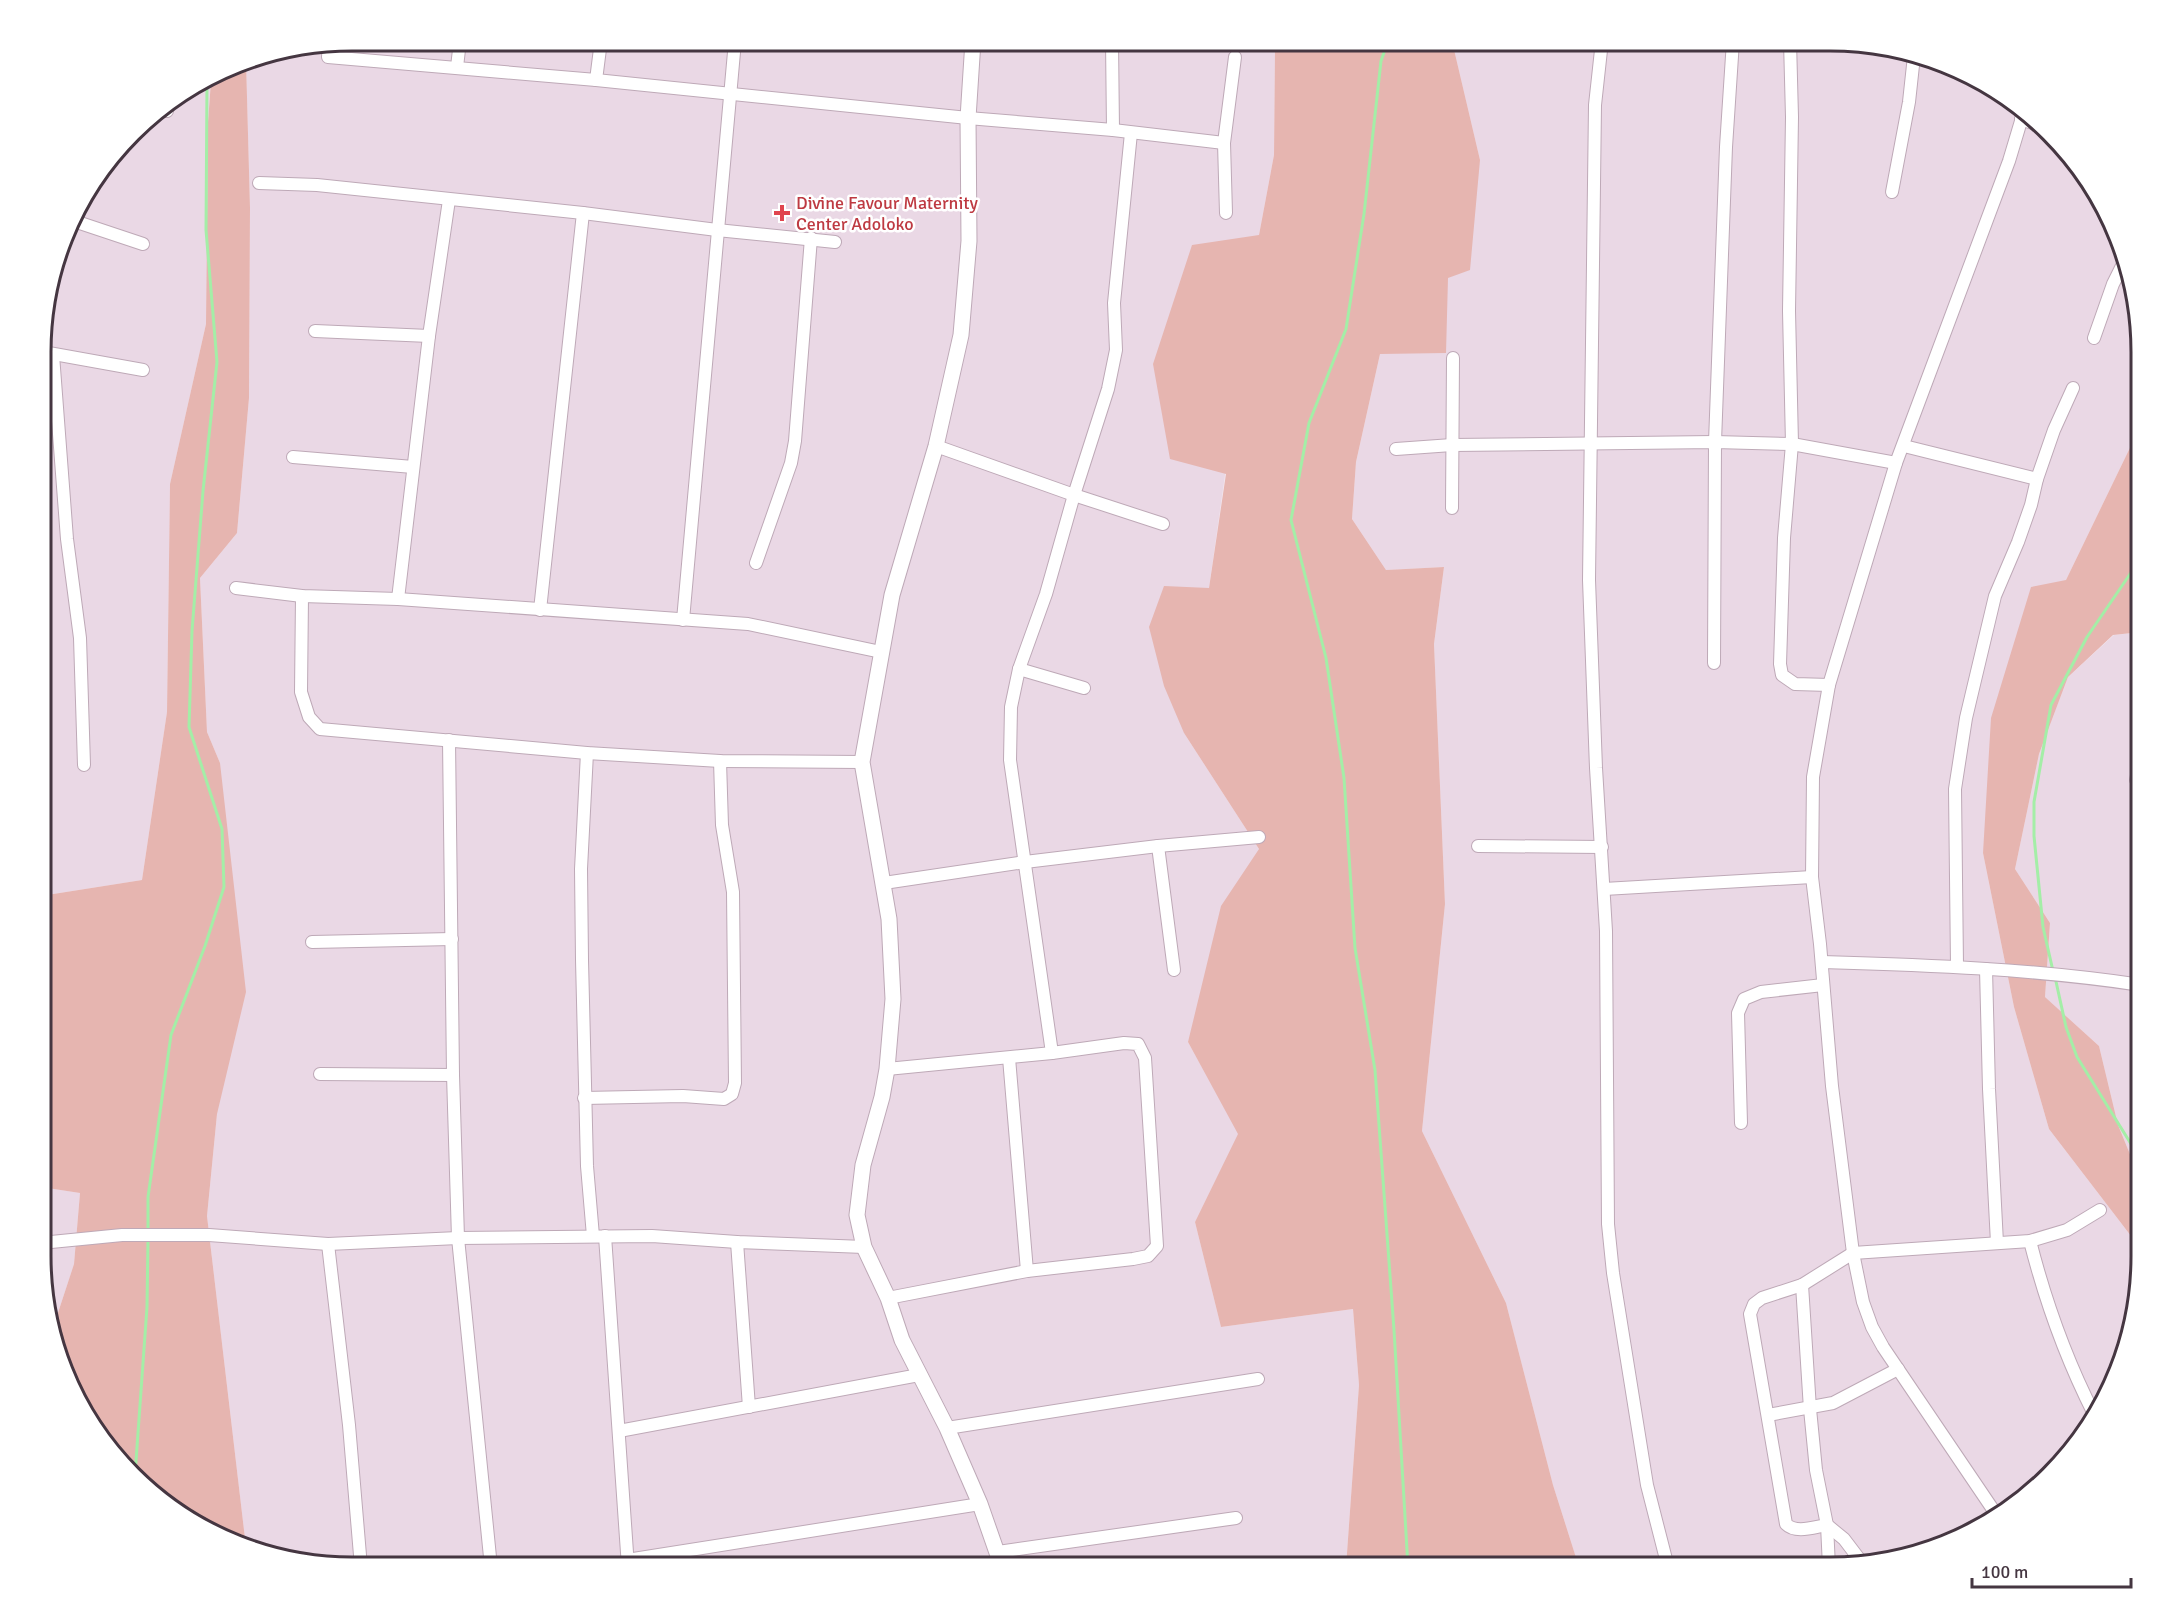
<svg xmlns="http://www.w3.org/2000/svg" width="2182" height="1608" font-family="Signika,sans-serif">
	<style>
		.residential { fill: #ead8e5 }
		.green { fill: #e6b5b0 }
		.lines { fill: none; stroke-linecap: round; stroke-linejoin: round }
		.stream { stroke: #a4eea7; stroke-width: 3 }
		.minor-casing { stroke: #bea9b7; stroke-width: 14 }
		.tertiary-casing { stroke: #bea9b7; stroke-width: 17 }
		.minor { stroke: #fff; stroke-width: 12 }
		.tertiary { stroke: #fff; stroke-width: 15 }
		.health-dot { fill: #e0444e; stroke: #fff; stroke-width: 2 }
		.labels { text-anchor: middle; stroke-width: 5; stroke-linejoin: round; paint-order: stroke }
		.health-label { font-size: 18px; fill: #be3a42; stroke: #fff; text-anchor: start }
		.rim { fill: none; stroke: #453641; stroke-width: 3 }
	</style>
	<rect width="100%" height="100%" fill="#f3e6ee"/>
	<g class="residential">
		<path d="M 352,41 L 1282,41 L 1275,48 L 1274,155 L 1259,235 L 1209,588 L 1184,733 L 1259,849 L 1188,1042 L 1239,1134 L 1195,1222 L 1221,1327 L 1353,1309 L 1359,1385 L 1346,1567 L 332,1567 L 246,1547 L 207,1216 L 217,1114 L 220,763 L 207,732 L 200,578 L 237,533 L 249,398 L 250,208 L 246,60 L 252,57 Z"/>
		<path d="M 1452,41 L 1850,41 L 1949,64 L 2035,118 L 2110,215 L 2131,272 L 2141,352 L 2141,425 L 2066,580 L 1983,853 L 2014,1007 L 2049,1129 L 2141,1249 L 2141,1277 L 2118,1375 L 2064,1461 L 1967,1536 L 1891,1561 L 1830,1567 L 1579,1567 L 1553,1485 L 1506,1303 L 1422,1131 L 1445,904 L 1434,644 L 1444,567 L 1386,570 L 1352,519 L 1356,462 L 1380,354 L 1448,278 L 1480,160 Z"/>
		<path d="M 211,81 L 208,122 L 206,324 L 170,484 L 167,712 L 142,880 L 47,895 L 42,901 L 43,311 L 82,197 L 147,118 Z"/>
		<path d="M 2141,632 L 2141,1181 L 2118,1125 L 2099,1046 L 2045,997 L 2050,923 L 2015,869 L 2039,754 L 2068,677 L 2114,635 Z"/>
		<path d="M 41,1187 L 80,1193 L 74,1264 L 54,1325 L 41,1277 Z"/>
	</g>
	<g class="green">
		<path d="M 1283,41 L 1452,41 L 1480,160 L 1470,270 L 1448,278 L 1446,353 L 1380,354 L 1356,462 L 1352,519 L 1386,570 L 1444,567 L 1434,644 L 1445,904 L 1422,1131 L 1506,1303 L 1553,1485 L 1579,1567 L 1346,1567 L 1359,1385 L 1353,1309 L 1221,1327 L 1195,1222 L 1238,1134 L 1188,1042 L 1221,906 L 1259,849 L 1184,733 L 1164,686 L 1149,627 L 1164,586 L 1209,588 L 1226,474 L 1170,459 L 1153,364 L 1192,245 L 1259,235 L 1274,155 L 1275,48 Z"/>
		<path d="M 246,60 L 250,208 L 249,398 L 237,533 L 200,578 L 207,732 L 220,763 L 246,992 L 217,1114 L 207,1216 L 246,1547 L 233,1544 L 147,1490 L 73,1394 L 54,1325 L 74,1264 L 80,1193 L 41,1187 L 42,901 L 47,895 L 142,880 L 167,712 L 170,484 L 206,324 L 208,122 L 211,81 Z"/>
		<path d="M 2141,425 L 2141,632 L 2113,635 L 2068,677 L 2039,754 L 2015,869 L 2050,923 L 2045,997 L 2099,1046 L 2118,1125 L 2141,1181 L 2141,1249 L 2049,1129 L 2014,1007 L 1983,853 L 1991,718 L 2031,587 L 2066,580 Z"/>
	</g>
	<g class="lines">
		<g class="stream">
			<path d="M 1388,41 L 1381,61 L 1364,214 L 1346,329 L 1309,423 L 1291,520 L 1326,658 L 1344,778 L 1355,948 L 1375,1070 L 1394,1330 L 1408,1567"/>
			<path d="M 2053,971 L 2043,927 L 2034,836 L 2034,802 L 2051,705 L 2087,637 L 2141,558"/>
			<path d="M 2055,977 L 2066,1027 L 2077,1057 L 2141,1160"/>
			<path d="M 148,1233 L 148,1197 L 171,1035 L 205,946 L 224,887 L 222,829 L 189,727 L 192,631 L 203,491 L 217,362 L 206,230 L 207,83"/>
			<path d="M 135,1475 L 147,1307 L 148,1240"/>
		</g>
		<defs>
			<g id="minor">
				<path d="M 1112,41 L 1113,130"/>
				<path d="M 1602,41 L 1595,105 L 1589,580 L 1596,768 L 1606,931 L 1608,1224 L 1613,1273 L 1647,1485 L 1668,1567"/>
				<path d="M 1790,41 L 1792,117 L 1789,311 L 1792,444 L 1784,538 L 1780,664 L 1782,675 L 1795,684 L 1829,685"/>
				<path d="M 329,44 L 328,57 L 596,80 L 968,118 L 1113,130 L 1224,143"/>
				<path d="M 457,67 L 460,41"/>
				<path d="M 596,80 L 601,41"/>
				<path d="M 162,109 L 167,111"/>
				<path d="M 2021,119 L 2041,126"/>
				<path d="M 259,183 L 317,185 L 583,213 L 717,230 L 835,242"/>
				<path d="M 1892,192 L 1909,102 L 1914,56"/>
				<path d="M 1226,213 L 1224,143 L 1235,57"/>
				<path d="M 74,221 L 143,244"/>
				<path d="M 315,331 L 429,336"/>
				<path d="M 2094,338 L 2113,284 L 2126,258"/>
				<path d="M 43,352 L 143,370"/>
				<path d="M 53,355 L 67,539 L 80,638 L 84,765"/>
				<path d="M 936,446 L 1074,495 L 1163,524"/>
				<path d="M 1904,446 L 2037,479"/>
				<path d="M 1396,449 L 1452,445 L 1715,442 L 1792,444 L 1896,463"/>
				<path d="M 293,457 L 413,467"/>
				<path d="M 1452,508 L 1453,358"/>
				<path d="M 756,563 L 791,463 L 795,441 L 811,238"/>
				<path d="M 236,588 L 302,596 L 398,599 L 748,624 L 881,652"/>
				<path d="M 302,596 L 301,692 L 309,717 L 320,729 L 587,753 L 720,761 L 862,762"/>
				<path d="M 398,599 L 429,336 L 449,200"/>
				<path d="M 540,610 L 583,213"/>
				<path d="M 683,620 L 735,41"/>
				<path d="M 1714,663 L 1715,442 L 1726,147 L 1733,41"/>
				<path d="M 1019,669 L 1084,688"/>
				<path d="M 449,740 L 453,1075 L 458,1238 L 491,1567"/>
				<path d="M 587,753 L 581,869 L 582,960 L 587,1166 L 593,1236"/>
				<path d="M 2141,787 L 2136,780 L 2141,757"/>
				<path d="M 1158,846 L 1174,970"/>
				<path d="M 1478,846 L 1602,847"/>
				<path d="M 884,883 L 1025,862 L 1158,846 L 1259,837"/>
				<path d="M 1604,889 L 1812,877"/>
				<path d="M 312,942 L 452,939"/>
				<path d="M 1822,962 C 1929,965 2035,969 2141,985"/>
				<path d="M 1957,966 L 1955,789 L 1966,718 L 1995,596 L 2018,542 L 2031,505 L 2037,479 L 2054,430 L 2073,388"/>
				<path d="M 1986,969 L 1989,1089 L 1997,1243"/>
				<path d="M 1052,1053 L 1010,760 L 1011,707 L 1019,669 L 1046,594 L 1074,495 L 1108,389 L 1116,350 L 1114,303 L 1131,133"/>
				<path d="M 1009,1058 L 1027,1271"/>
				<path d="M 887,1069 L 1052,1053 L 1124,1043 L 1138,1044 L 1145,1058 L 1157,1246 L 1148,1256 L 1133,1259 L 1027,1271 L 888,1298"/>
				<path d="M 320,1074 L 453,1075"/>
				<path d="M 584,1098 L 683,1096 L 724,1099 L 732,1094 L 735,1083 L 733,892 L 722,825 L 720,761"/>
				<path d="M 1741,1123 L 1738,1013 L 1744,999 L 1761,992 L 1823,985"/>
				<path d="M 605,1236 L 628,1567"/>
				<path d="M 2030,1241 C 2045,1300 2066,1359 2094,1414"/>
				<path d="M 737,1242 L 749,1407"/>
				<path d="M 41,1243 L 122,1235 L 209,1235 L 328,1244 L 458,1238 L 652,1236 L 737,1242 L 864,1247"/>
				<path d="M 328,1244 L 349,1425 L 361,1567"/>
				<path d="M 1802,1285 L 1810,1409 L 1816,1470 L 1827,1525 L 1829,1567"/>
				<path d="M 1768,1415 L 1833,1403 L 1898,1369"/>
				<path d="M 947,1428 L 1258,1379"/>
				<path d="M 619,1431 L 919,1375"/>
				<path d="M 1996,1514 L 1883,1347 L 1872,1327 L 1863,1302 L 1853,1253 L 1832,1086 L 1820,944 L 1812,877 L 1813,777 L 1829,685 L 1896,463 L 2009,161 L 2024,111"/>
				<path d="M 998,1552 L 1236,1518"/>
				<path d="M 627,1560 L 980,1504"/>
				<path d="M 1863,1564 L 1844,1539 L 1827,1525 C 1814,1527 1796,1534 1786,1524 L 1750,1314 L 1754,1304 L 1762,1298 L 1802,1285 L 1853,1253 L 2030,1241 L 2067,1230 L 2100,1210"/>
			</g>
			<path id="tertiary" d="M 973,41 L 968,118 L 969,241 L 961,335 L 936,446 L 892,595 L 862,762 L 889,919 L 893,999 L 887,1069 L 882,1097 L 863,1165 L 857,1215 L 864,1247 L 888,1298 L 902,1340 L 947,1428 L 980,1504 L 1002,1567"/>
		</defs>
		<use href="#minor" class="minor-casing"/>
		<use href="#tertiary" class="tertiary-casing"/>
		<use href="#minor" class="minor"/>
		<use href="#tertiary" class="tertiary"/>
	</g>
	<path class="health-dot" d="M779 204h6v6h6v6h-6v6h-6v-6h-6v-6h6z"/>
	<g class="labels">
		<g class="health-label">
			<text x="796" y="209">Divine Favour Maternity<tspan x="796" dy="21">Center Adoloko</tspan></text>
		</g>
	</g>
	<path d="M0 0H2182V1608H0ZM352 51H1830A301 301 0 0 1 2131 352V1256A301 301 0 0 1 1830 1557H352A301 301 0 0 1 51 1256V352A301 301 0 0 1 352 51Z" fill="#fff" fill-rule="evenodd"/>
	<path class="rim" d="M352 51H1830A301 301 0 0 1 2131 352V1256A301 301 0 0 1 1830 1557H352A301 301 0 0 1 51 1256V352A301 301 0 0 1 352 51Z"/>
	<path d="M1972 1578v9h159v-9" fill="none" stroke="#453641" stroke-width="3"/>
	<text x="1981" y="1578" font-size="18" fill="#453641" stroke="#ffffff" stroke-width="4.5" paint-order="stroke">100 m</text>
</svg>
